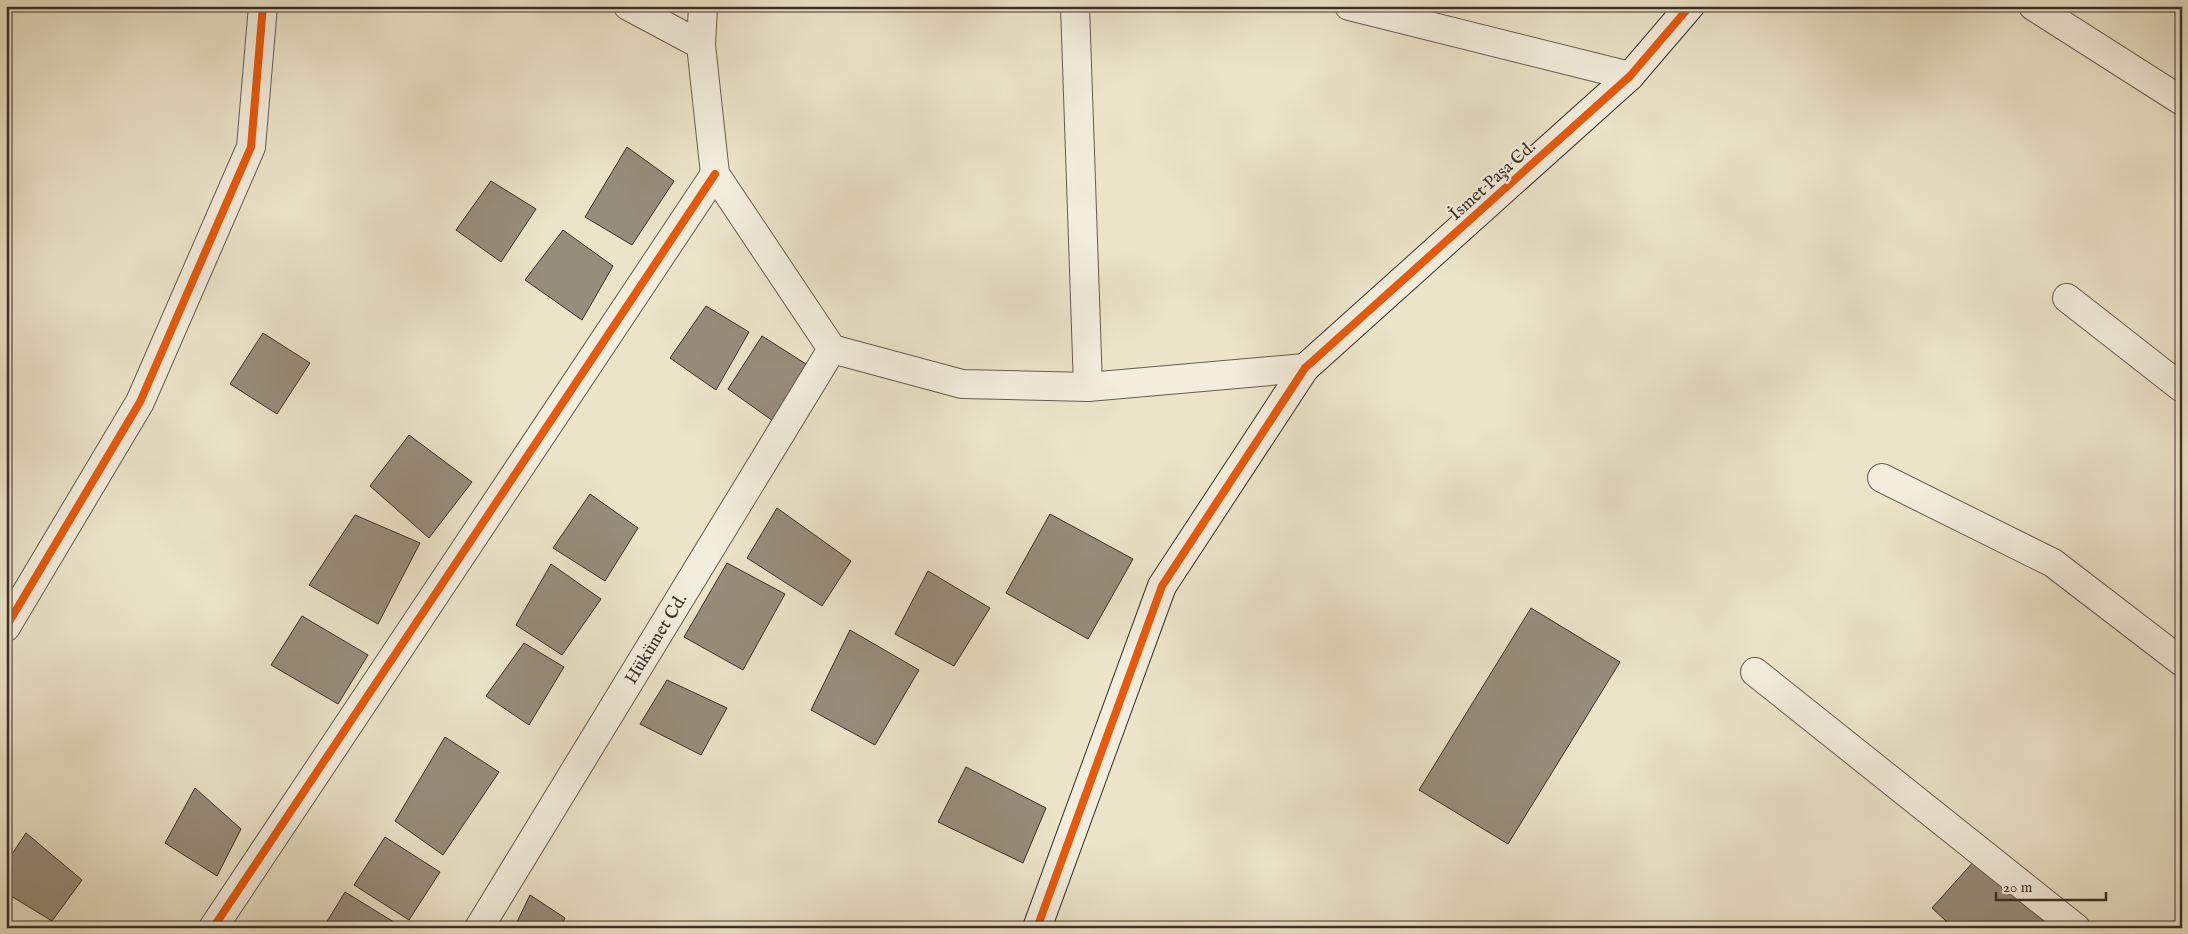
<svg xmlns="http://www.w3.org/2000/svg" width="2188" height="934" font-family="'IM FELL English',serif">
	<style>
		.building { fill: #978d7b; stroke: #3c2f27 }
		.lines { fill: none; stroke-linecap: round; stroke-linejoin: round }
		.street-casing { stroke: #685c50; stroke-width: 30 }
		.secondary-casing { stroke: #3c2f27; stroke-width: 30 }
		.street { stroke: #f2eddc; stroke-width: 28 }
		.secondary { stroke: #f2eddc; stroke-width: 28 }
		.cycleway-casing { stroke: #f2eddc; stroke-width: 11 }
		.cycleway { stroke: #e8590c; stroke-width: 8 }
		.labels { text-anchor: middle; stroke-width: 5; stroke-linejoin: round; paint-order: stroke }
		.street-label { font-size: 18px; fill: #3c2f27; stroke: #f2eddc }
	</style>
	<rect width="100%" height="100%" fill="#ebe4c9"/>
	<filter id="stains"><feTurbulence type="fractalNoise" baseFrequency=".004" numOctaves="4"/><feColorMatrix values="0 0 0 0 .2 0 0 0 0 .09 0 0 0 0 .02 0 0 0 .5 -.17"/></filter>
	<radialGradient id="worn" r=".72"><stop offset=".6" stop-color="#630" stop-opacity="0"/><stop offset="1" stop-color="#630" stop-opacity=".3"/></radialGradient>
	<g class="building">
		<path d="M 627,147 L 674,181 L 632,245 L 585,217 Z"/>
		<path d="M 491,181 L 536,209 L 501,262 L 456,230 Z"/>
		<path d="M 563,230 L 613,266 L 582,320 L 525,280 Z"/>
		<path d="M 706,306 L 749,332 L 716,390 L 670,358 Z"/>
		<path d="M 263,333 L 310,363 L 277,414 L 230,384 Z"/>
		<path d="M 762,336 L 806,364 L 773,421 L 728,389 Z"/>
		<path d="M 409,435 L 472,482 L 429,538 L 370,486 Z"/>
		<path d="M 590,494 L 638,528 L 605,581 L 553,548 Z"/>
		<path d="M 777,508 L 851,561 L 822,606 L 747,558 Z"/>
		<path d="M 1050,514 L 1133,559 L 1088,639 L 1006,593 Z"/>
		<path d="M 355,515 L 420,543 L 378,624 L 309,585 Z"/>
		<path d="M 727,563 L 785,594 L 743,670 L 684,637 Z"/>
		<path d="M 551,564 L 601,599 L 562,655 L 516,625 Z"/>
		<path d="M 928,571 L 990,608 L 954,666 L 895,634 Z"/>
		<path d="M 1531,608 L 1620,662 L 1508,844 L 1419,790 Z"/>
		<path d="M 302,616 L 368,655 L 338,704 L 271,665 Z"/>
		<path d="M 850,630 L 919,670 L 875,745 L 811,710 Z"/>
		<path d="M 524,643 L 564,667 L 529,725 L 486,696 Z"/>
		<path d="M 667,680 L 727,708 L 701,755 L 640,724 Z"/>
		<path d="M 445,737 L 499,772 L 443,855 L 395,821 Z"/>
		<path d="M 966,767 L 1046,808 L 1023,863 L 938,822 Z"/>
		<path d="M 195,788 L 241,829 L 217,876 L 165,843 Z"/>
		<path d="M 26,833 L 82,880 L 52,921 L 6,893 L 6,863 Z"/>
		<path d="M 385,837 L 440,872 L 409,920 L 354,885 Z"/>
		<path d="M 1975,860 L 2054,928 L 1955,928 L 1946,921 L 1932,908 Z"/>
		<path d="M 345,892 L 402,927 L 323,928 Z"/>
		<path d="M 530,895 L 565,918 L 560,928 L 514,928 Z"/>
		<path d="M 1946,921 L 1955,928 L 1940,928 Z"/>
		<path d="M 574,923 L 584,928 L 571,928 Z"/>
	</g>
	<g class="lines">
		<defs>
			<g id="street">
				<path d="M 628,6 L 701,45"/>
				<path d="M 703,6 L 701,45 L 715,174 L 832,349 L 962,384 L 1088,387 L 1305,368"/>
				<path d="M 1075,6 L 1088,387"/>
				<path d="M 1349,6 L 1630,76"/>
				<path d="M 2033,6 L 2182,101"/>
				<path d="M 2067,298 L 2182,388"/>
				<path d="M 1882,478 L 2053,563 L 2182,662"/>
				<path d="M 6,627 L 140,402 L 251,147 L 263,6"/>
				<path d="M 1755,672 L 2076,928"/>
				<path d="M 213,928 L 715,174"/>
				<path id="s1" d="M 479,928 L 832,349"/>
			</g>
			<path id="secondary" d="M 1037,928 L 1162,586 L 1305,368 L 1630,76 L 1690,6"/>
		</defs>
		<use href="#street" class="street-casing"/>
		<use href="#secondary" class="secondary-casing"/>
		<use href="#street" class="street"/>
		<use href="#secondary" class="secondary"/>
		<defs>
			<g id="cycleway">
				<path d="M 6,627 L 140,402 L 251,147 L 263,6"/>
				<path d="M 213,928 L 715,174"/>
				<path d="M 1037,928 L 1162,586 L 1305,368 L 1630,76 L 1690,6"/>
			</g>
		</defs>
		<use href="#cycleway" class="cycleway-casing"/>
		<use href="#cycleway" class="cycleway"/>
	</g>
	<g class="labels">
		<g class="street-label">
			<text transform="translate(1492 180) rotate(-42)" y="6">İsmet Paşa Cd.</text>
			<text dy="6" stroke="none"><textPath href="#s1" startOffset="339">Hükümet Cd.</textPath></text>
		</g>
	</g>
	<rect width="2188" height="934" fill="none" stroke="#ebe4c9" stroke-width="25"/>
	<rect x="8" y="8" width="2173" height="919" fill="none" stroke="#3c2f27" stroke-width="2.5"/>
	<rect x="12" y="12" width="2163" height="909" fill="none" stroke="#3c2f27"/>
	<path d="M1996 892v8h110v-8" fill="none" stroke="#3c2f27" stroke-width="2.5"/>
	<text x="2003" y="892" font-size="15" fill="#3c2f27" stroke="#f2eddc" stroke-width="4" paint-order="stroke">20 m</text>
	<rect width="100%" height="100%" filter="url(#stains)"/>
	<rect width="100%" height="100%" fill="url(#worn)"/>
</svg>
